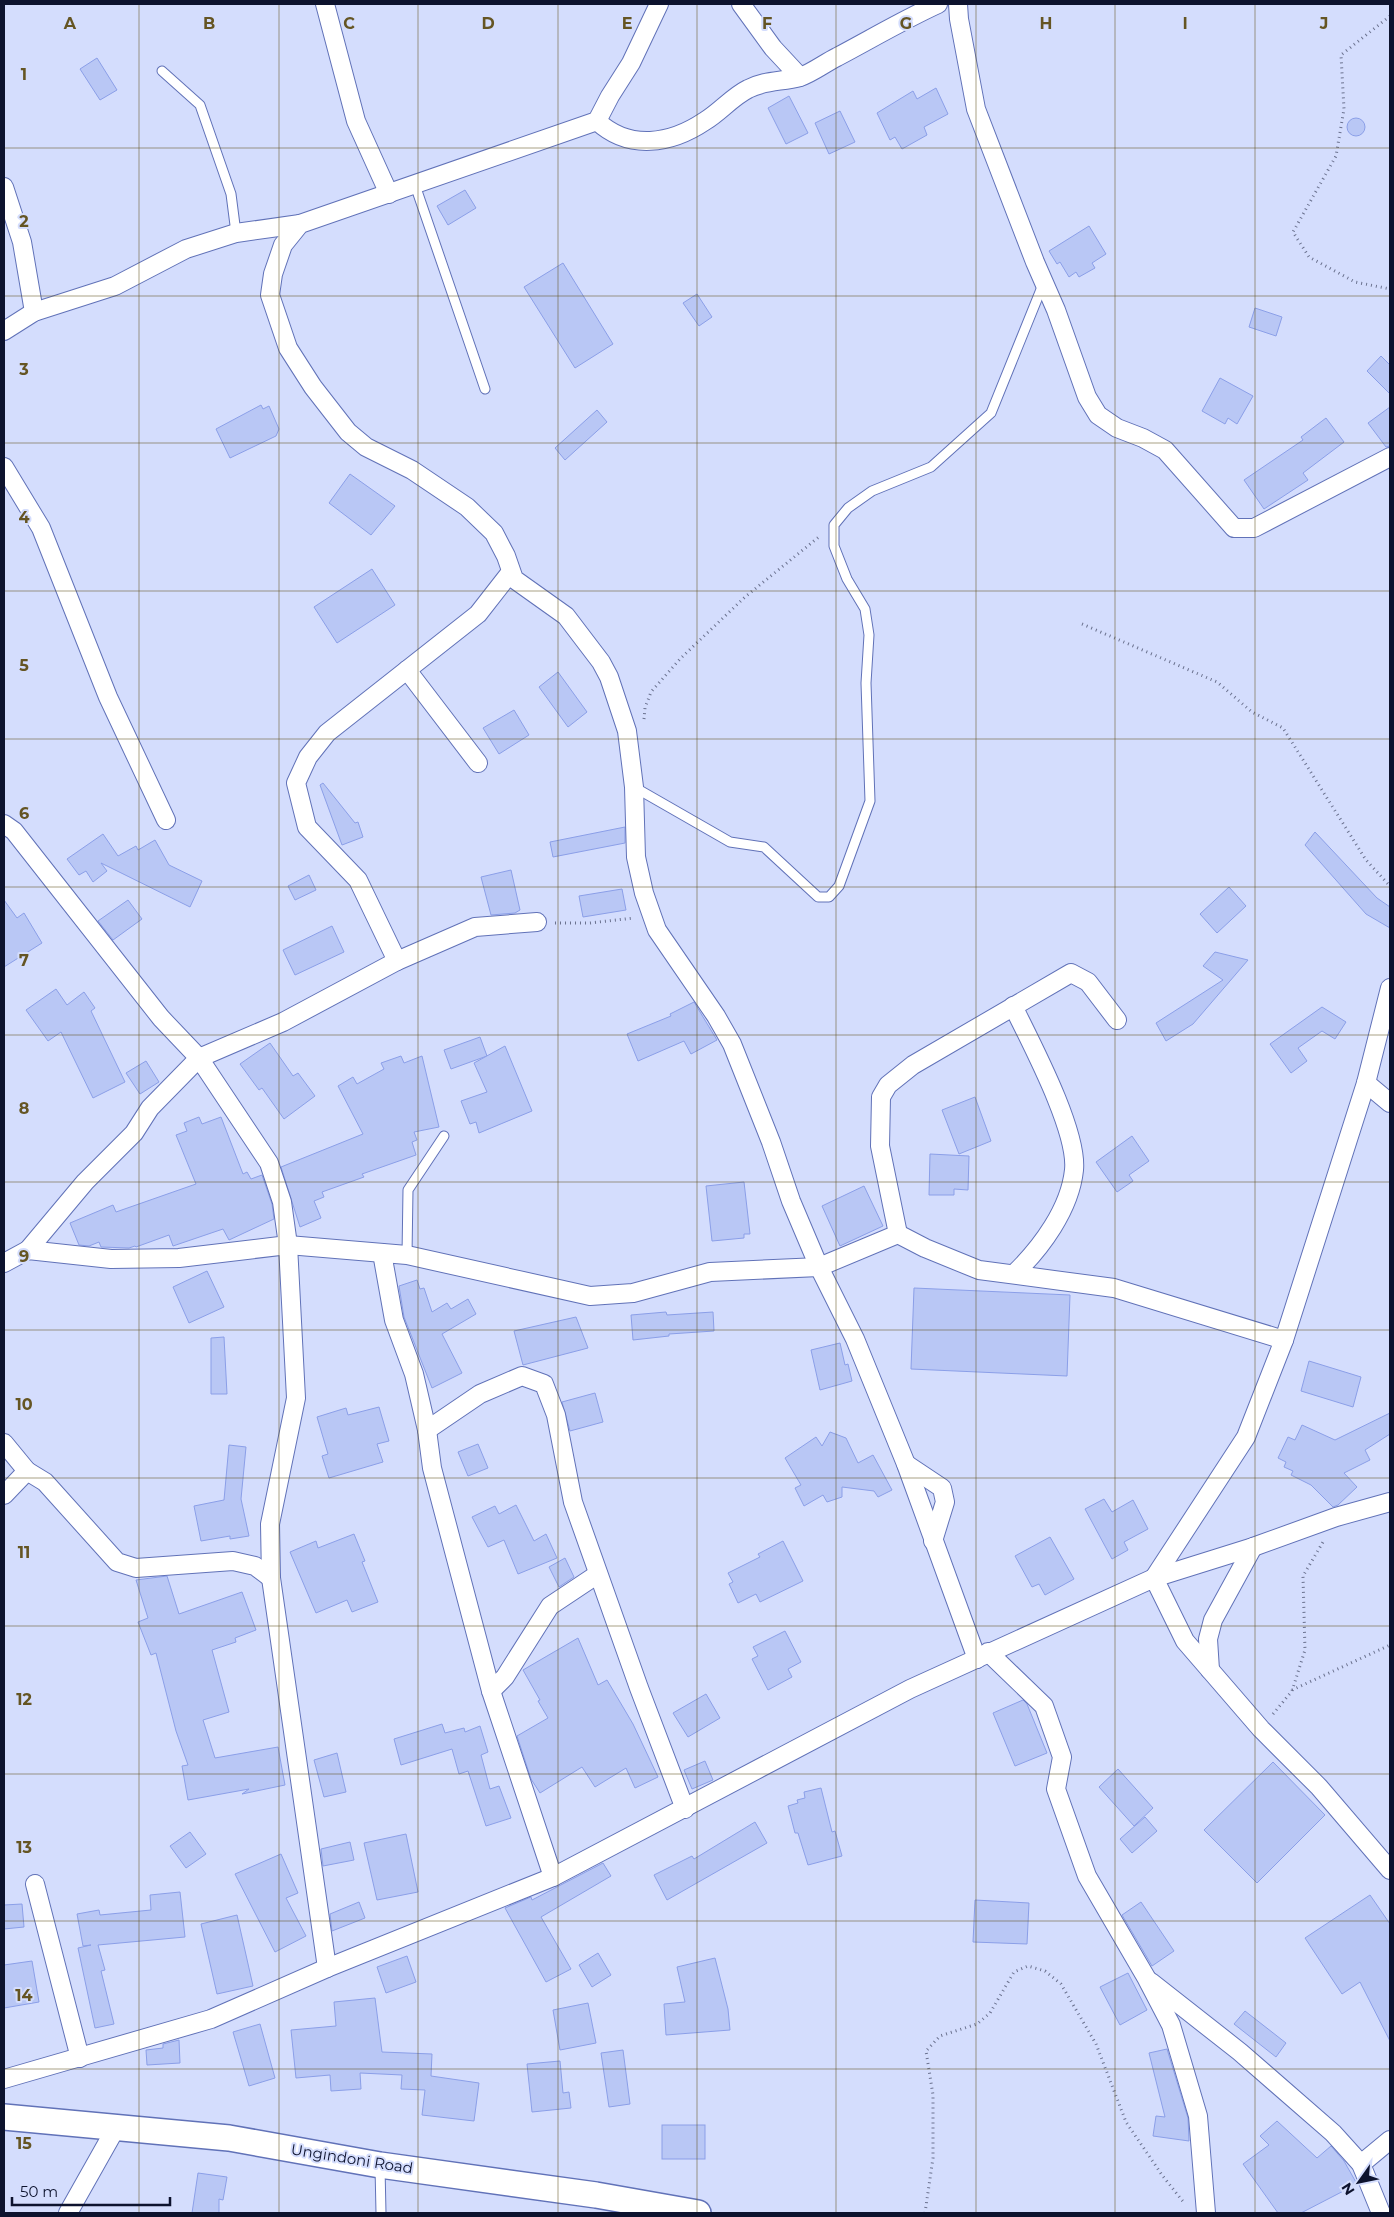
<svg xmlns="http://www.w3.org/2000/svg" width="1394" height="2217" font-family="Montserrat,sans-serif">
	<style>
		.building { fill: #b9c7f5; stroke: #8b9fe8 }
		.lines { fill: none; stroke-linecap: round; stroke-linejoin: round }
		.service-casing { stroke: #6172b8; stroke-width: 11 }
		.minor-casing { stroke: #6172b8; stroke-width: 20 }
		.secondary-casing { stroke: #6172b8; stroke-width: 28 }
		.path { stroke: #6b728f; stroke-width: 3; stroke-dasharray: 1 4; stroke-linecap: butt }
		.service { stroke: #fff; stroke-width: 9 }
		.minor { stroke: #fff; stroke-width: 18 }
		.secondary { stroke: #fff; stroke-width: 25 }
		.grid { fill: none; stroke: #655523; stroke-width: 1; stroke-opacity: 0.55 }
		.labels { text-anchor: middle; stroke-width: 4; stroke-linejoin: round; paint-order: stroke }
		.street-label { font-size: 15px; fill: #0d132e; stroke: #d4ddfd }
		.grid-label { font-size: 16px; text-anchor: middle; font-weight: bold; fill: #655523; stroke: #d4ddfd; stroke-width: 4; stroke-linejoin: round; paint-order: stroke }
	</style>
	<rect width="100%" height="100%" fill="#d4ddfd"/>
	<g class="building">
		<path d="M 97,58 L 117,90 L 100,100 L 80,69 Z"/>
		<path d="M 936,88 L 948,114 L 924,127 L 927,135 L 902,149 L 895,137 L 890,140 L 877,113 L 913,91 L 917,99 Z"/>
		<path d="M 789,96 L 808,133 L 786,144 L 768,108 Z"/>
		<path d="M 840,111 L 855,142 L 829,154 L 815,123 Z"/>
		<circle cx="1356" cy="127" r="9"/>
		<path d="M 465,190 L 476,208 L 448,225 L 437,206 Z"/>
		<path d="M 1089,226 L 1106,254 L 1092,263 L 1095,268 L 1079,277 L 1076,272 L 1069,277 L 1060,262 L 1057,264 L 1049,251 Z"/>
		<path d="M 563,263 L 613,344 L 575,368 L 524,287 Z"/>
		<path d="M 697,294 L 712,317 L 699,326 L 683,303 Z"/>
		<path d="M 1255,308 L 1282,317 L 1276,336 L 1249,327 Z"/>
		<path d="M 1381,356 L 1390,365 L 1390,394 L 1367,371 Z"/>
		<path d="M 1220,378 L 1253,396 L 1237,424 L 1228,418 L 1225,424 L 1202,411 Z"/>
		<path d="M 261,405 L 263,409 L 269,406 L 279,429 L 276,436 L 230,458 L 216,429 Z"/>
		<path d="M 1390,407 L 1390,446 L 1386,447 L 1368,423 Z"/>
		<path d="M 597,410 L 607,422 L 565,460 L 555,448 Z"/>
		<path d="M 1326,418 L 1344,442 L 1303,473 L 1308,480 L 1264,509 L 1244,480 L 1303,440 L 1301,437 Z"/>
		<path d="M 350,474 L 395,506 L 371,535 L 329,503 Z"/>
		<path d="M 372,569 L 395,605 L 337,643 L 314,607 Z"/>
		<path d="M 558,672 L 587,712 L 568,727 L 539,687 Z"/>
		<path d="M 514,710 L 529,735 L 499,754 L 483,728 Z"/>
		<path d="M 323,783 L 355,823 L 358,822 L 363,837 L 342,845 L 320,785 Z"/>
		<path d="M 625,827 L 625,843 L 553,857 L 550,842 Z"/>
		<path d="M 1315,832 L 1377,898 L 1390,907 L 1390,928 L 1366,914 L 1305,845 Z"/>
		<path d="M 103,834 L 118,856 L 136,846 L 138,850 L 155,840 L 169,865 L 202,881 L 190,907 L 101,863 L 107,871 L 93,882 L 86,871 L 79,875 L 67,859 Z"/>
		<path d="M 511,870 L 520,910 L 515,913 L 491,915 L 481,877 Z"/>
		<path d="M 309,875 L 316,890 L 295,900 L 288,886 Z"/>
		<path d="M 1229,887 L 1246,906 L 1217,933 L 1200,914 Z"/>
		<path d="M 622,889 L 626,910 L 583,917 L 579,896 Z"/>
		<path d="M 4,900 L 17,918 L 24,913 L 42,943 L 4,967 Z"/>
		<path d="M 128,900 L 142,919 L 113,940 L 98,921 Z"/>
		<path d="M 332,926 L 344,952 L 295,975 L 283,950 Z"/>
		<path d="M 1215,952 L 1248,960 L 1193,1024 L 1166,1041 L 1156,1023 L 1223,980 L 1203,966 Z"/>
		<path d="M 56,989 L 67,1005 L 84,992 L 95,1008 L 91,1011 L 125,1082 L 93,1098 L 61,1032 L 48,1041 L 26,1010 Z"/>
		<path d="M 694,1002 L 717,1040 L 691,1054 L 684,1041 L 638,1061 L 627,1034 L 671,1016 L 670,1014 Z"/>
		<path d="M 1322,1007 L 1346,1022 L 1335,1039 L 1322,1031 L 1298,1048 L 1307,1061 L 1291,1073 L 1270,1044 Z"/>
		<path d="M 480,1037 L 487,1056 L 451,1069 L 444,1050 Z"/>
		<path d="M 270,1043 L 293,1076 L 298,1073 L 315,1096 L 284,1119 L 262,1088 L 259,1090 L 240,1064 Z"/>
		<path d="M 505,1046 L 532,1111 L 479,1133 L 476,1122 L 470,1124 L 461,1101 L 487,1092 L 474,1063 Z"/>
		<path d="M 401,1056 L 404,1063 L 422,1056 L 439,1127 L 414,1132 L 417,1140 L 412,1142 L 416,1155 L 362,1174 L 364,1177 L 322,1192 L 324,1197 L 314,1201 L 321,1218 L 300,1227 L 281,1167 L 363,1134 L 338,1086 L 353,1077 L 357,1084 L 384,1069 L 381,1063 Z"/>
		<path d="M 146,1061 L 159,1082 L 140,1094 L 126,1073 Z"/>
		<path d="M 975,1097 L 991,1141 L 959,1154 L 942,1110 Z"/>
		<path d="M 199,1117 L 202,1124 L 221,1117 L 243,1174 L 247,1172 L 251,1179 L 262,1175 L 272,1204 L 274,1219 L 229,1240 L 223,1229 L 173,1246 L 169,1235 L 136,1247 L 135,1246 L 129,1248 L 101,1247 L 99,1242 L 89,1246 L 79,1245 L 70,1223 L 113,1205 L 116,1212 L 196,1184 L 176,1135 L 187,1131 L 184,1123 Z"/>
		<path d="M 1132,1136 L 1149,1161 L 1129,1175 L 1133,1181 L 1117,1192 L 1096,1162 Z"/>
		<path d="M 930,1154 L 969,1156 L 968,1190 L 954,1189 L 954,1195 L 929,1195 Z"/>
		<path d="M 744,1182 L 750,1234 L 744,1234 L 744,1238 L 712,1241 L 706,1186 Z"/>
		<path d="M 864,1186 L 883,1226 L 840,1246 L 822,1206 Z"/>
		<path d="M 207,1271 L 224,1307 L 189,1323 L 173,1287 Z"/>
		<path d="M 417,1280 L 420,1289 L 424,1288 L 432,1312 L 447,1303 L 451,1309 L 468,1299 L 476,1314 L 442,1334 L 462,1373 L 432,1388 L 404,1317 L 399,1286 Z"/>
		<path d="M 914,1288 L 1070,1295 L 1067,1376 L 911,1369 Z"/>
		<path d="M 666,1312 L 667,1315 L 713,1312 L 714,1331 L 669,1334 L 669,1336 L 633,1340 L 631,1315 Z"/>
		<path d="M 576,1317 L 588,1348 L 523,1365 L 514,1331 Z"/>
		<path d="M 224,1337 L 227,1394 L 211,1394 L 211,1338 Z"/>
		<path d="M 840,1343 L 845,1365 L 848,1364 L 852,1381 L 820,1390 L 811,1350 Z"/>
		<path d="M 1309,1361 L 1361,1377 L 1353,1407 L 1301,1391 Z"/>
		<path d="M 595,1393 L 603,1422 L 570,1431 L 562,1402 Z"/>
		<path d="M 379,1407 L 389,1441 L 377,1444 L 383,1462 L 329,1478 L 322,1456 L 328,1454 L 317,1417 L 346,1408 L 348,1415 Z"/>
		<path d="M 1390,1413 L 1390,1434 L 1365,1450 L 1370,1460 L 1344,1473 L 1357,1487 L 1338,1505 L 1333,1507 L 1311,1485 L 1291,1475 L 1293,1471 L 1284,1467 L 1286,1462 L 1278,1458 L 1288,1437 L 1295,1440 L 1302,1425 L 1335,1440 Z"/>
		<path d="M 830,1432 L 846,1438 L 858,1463 L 873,1455 L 892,1490 L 878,1497 L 874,1491 L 842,1487 L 842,1497 L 827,1502 L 823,1495 L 804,1506 L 795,1488 L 801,1485 L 785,1458 L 816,1437 L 822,1446 Z"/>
		<path d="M 478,1444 L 488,1468 L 468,1476 L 458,1452 Z"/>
		<path d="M 229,1445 L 246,1447 L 241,1499 L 249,1536 L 230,1539 L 230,1536 L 201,1541 L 194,1506 L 224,1500 Z"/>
		<path d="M 1104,1499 L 1112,1512 L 1133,1500 L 1148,1529 L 1124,1542 L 1128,1550 L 1112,1559 L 1085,1509 Z"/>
		<path d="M 516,1505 L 534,1541 L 546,1534 L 557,1558 L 518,1574 L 504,1540 L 488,1547 L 472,1517 L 495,1506 L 499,1514 Z"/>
		<path d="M 354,1534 L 365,1561 L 362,1562 L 378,1602 L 352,1612 L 347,1600 L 316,1613 L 290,1552 L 316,1541 L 318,1548 Z"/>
		<path d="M 1050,1537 L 1074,1579 L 1045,1595 L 1039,1584 L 1032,1587 L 1015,1556 Z"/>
		<path d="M 783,1541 L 803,1581 L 760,1602 L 756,1594 L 738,1603 L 729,1584 L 733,1582 L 728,1573 L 760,1557 L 758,1554 Z"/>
		<path d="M 565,1558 L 574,1577 L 559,1587 L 549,1567 Z"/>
		<path d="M 167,1576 L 179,1614 L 242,1592 L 256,1630 L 235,1638 L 236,1642 L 212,1650 L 229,1712 L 203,1720 L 215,1758 L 278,1747 L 285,1785 L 242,1794 L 249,1789 L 188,1800 L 182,1766 L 188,1765 L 176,1731 L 156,1653 L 151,1655 L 138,1622 L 148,1618 L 136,1580 Z"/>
		<path d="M 785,1631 L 801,1662 L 788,1669 L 792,1677 L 768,1690 L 752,1659 L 758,1656 L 753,1647 Z"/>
		<path d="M 578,1638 L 598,1685 L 607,1680 L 633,1724 L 658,1777 L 635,1788 L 626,1768 L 595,1787 L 582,1767 L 540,1793 L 531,1779 L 517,1736 L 548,1718 L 538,1701 L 540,1700 L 523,1670 Z"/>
		<path d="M 706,1694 L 720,1718 L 688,1737 L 673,1713 Z"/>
		<path d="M 1023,1700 L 1027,1704 L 1047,1753 L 1015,1766 L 993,1713 Z"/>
		<path d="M 442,1724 L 445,1733 L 464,1728 L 465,1732 L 480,1726 L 488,1752 L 481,1755 L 490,1789 L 499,1786 L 511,1818 L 486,1826 L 468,1771 L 459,1774 L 452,1749 L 401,1765 L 394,1739 Z"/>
		<path d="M 337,1753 L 346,1792 L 324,1797 L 314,1760 Z"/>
		<path d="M 705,1761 L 713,1780 L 692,1789 L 684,1770 Z"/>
		<path d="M 1273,1762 L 1325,1815 L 1257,1883 L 1204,1830 Z"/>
		<path d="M 1118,1769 L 1153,1808 L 1134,1826 L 1099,1787 Z"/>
		<path d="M 821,1788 L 832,1832 L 835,1831 L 842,1856 L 808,1865 L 798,1833 L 795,1833 L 788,1806 L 798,1803 L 797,1800 L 805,1798 L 804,1792 Z"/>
		<path d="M 1145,1817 L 1157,1831 L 1132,1853 L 1120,1839 Z"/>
		<path d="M 755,1822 L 767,1843 L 667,1900 L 654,1875 L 692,1856 L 694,1859 Z"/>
		<path d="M 190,1832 L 206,1854 L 186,1868 L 170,1846 Z"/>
		<path d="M 406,1834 L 418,1892 L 377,1900 L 364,1843 Z"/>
		<path d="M 350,1842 L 354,1860 L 323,1866 L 321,1849 Z"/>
		<path d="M 281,1854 L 298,1893 L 286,1898 L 306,1936 L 275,1952 L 235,1874 Z"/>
		<path d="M 603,1863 L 611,1876 L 541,1917 L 571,1969 L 546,1982 L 505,1908 L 531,1897 L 532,1900 Z"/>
		<path d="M 180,1892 L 185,1937 L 98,1945 L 105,1970 L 101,1971 L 114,2024 L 95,2028 L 78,1948 L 91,1945 L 83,1946 L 77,1914 L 99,1910 L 100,1915 L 151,1910 L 150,1895 Z"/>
		<path d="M 1370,1895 L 1390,1924 L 1390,2041 L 1360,1982 L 1342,1994 L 1305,1938 Z"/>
		<path d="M 975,1900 L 1029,1903 L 1027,1944 L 973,1942 Z"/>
		<path d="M 359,1902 L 365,1918 L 332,1931 L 330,1914 Z"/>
		<path d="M 1141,1902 L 1174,1951 L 1152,1966 L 1122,1915 Z"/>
		<path d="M 22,1904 L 24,1927 L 4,1929 L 4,1905 Z"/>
		<path d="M 237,1915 L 253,1986 L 217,1994 L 201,1924 Z"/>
		<path d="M 598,1953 L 611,1975 L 592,1987 L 579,1965 Z"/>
		<path d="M 407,1956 L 416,1982 L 386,1993 L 377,1967 Z"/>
		<path d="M 715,1958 L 728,2009 L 730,2030 L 666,2035 L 664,2004 L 685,2002 L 677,1967 Z"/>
		<path d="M 32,1961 L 39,2002 L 4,2008 L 4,1965 Z"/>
		<path d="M 1128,1973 L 1147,2010 L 1120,2025 L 1100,1987 Z"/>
		<path d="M 375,1998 L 382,2052 L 432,2054 L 431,2076 L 479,2083 L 474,2121 L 422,2115 L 425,2090 L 401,2089 L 402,2075 L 360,2073 L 361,2089 L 331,2091 L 330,2075 L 296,2078 L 291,2030 L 336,2026 L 334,2002 Z"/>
		<path d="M 588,2003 L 596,2043 L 560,2050 L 553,2010 Z"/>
		<path d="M 1245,2011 L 1286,2043 L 1276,2057 L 1234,2024 Z"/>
		<path d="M 260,2024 L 275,2078 L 249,2086 L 233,2032 Z"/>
		<path d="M 179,2040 L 180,2063 L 147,2065 L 146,2050 L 163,2048 L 163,2044 Z"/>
		<path d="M 1167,2049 L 1188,2118 L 1189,2141 L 1153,2136 L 1156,2116 L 1165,2117 L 1149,2053 Z"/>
		<path d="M 623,2050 L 630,2104 L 609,2107 L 601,2053 Z"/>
		<path d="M 560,2061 L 563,2093 L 569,2092 L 571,2108 L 532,2112 L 527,2064 Z"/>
		<path d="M 1277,2121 L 1317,2158 L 1331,2146 L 1344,2161 L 1357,2184 L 1301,2213 L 1278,2213 L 1243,2164 L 1269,2145 L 1260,2136 Z"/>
		<rect x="662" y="2125" width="43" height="34"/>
		<path d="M 198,2173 L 227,2177 L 223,2200 L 219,2199 L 219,2213 L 192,2213 Z"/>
	</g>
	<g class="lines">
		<defs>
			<g id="service">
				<path d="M 162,71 L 200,105 L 231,194 L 236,233"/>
				<path d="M 415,185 L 485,389"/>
				<path d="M 634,787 L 730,842 L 764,847 L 818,897 L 829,897 L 839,886 L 870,801 L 866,683 L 869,635 L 865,609 L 847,579 L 834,546 L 834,525 L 848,508 L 872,491 L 931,467 L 991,413 L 1044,282"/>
				<path d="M 407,1255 L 408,1190 L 444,1136"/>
				<path d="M 380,2167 L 381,2213"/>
			</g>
			<g id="minor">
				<path d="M 325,4 L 356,121 L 389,194"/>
				<path d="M 659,4 L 631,63 L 610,96 L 597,121 L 300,224 L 283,245 L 273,274 L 270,295 L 288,348 L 313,387 L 348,432 L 366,447 L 412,470 L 467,507 L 494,533 L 506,556 L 514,579 L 566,616 L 601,662 L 609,677 L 627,731 L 634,787 L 636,857 L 644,893 L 657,930 L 716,1016 L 732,1044 L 771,1142 L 791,1201 L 819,1267 L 855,1339 L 906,1464 L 977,1659"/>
				<path d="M 741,4 L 773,48 L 800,77"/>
				<path d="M 958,4 L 959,19 L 976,109 L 1035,262 L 1056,310 L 1087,397 L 1098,415 L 1117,428 L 1143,438 L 1165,450 L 1234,528 L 1254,528 L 1390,457"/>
				<path d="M 597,121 C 629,151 671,144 705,121 C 720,112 732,97 748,89 C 765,80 782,82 800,77 C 812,73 825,63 837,57 C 871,39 903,20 938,4"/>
				<path d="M 4,187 L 22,242 L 34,312"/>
				<path d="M 4,331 L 34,312 L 115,286 L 186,249 L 236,233 L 300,224"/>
				<path d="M 4,467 L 41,528 L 108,697 L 166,820"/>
				<path d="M 407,670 L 478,763"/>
				<path d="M 4,824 L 14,831 L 161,1018 L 199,1058 L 283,1022 L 397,961 L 358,880 L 307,827 L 296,783 L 308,757 L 327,733 L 478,614 L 510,573"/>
				<path d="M 397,961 L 475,927 L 537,922"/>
				<path d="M 1013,1006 C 1031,1043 1078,1131 1074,1170 C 1070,1209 1041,1248 1014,1274"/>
				<path d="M 1366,1083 L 1390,1103"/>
				<path d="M 898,1234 L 925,1248 L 979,1270 L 1114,1288 L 1284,1340"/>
				<path d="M 28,1250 L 85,1182 L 134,1133 L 150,1108 L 199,1058 L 269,1163 L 282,1202 L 288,1245 L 296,1398 L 270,1524 L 271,1578 L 327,1968"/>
				<path d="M 382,1253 L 394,1320 L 414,1374 L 427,1430 L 432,1468 L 491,1691 L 553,1877"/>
				<path d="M 4,1263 L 28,1250 L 111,1259 L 179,1258 L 288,1245 L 407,1255 L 590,1296 L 633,1293 L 710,1272 L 819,1267 L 898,1234 L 880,1146 L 881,1097 L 888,1085 L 913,1065 L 1071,973 L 1088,982 L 1117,1020"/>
				<path d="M 427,1430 L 480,1394 L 522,1376 L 544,1384 L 556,1415 L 573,1502 L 639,1688 L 685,1809"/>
				<path d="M 4,1443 L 27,1471"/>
				<path d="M 906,1464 L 942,1488 L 945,1502 L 933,1541"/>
				<path d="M 4,1495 L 27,1471 L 45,1482 L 117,1562 L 136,1568 L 233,1561 L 255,1566 L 271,1578"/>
				<path d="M 1154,1578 L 1246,1437 L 1284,1340 L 1366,1083 L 1390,988"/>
				<path d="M 1154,1578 L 1253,1547 L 1336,1517 L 1390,1502"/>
				<path d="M 988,1652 L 1044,1706 L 1062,1757 L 1056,1789 L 1087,1876 L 1147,1979 L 1171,2025 L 1198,2116 L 1206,2213"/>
				<path d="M 1210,1670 L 1208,1639 L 1213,1620 L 1253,1547"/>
				<path d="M 491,1691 L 505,1677 L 550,1606 L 598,1574"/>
				<path d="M 35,1884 L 80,2058"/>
				<path d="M 1151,1982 L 1240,2052 L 1333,2133 L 1361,2164 L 1381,2213"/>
				<path d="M 4,2079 L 211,2019 L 327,1968 L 553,1877 L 910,1689 L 1154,1578 L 1185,1641 L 1261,1729 L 1319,1787 L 1390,1870"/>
				<path d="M 1361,2164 L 1390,2140"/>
				<path d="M 68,2213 L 117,2126"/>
			</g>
			<path id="secondary" d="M 4,2117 L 229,2138 L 380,2165 L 596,2195 L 698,2213"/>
		</defs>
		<use href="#service" class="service-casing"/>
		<use href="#minor" class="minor-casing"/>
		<use href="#secondary" class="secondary-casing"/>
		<g class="path">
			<path d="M 1390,16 L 1341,55 L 1344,109 L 1336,156 L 1293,232 L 1309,257 L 1355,282 L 1390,289"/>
			<path d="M 1082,624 L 1217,682 L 1252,712 L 1283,728 L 1366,860 L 1390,886"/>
			<path d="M 644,719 L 645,708 L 651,692 L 681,658 L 745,597 L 820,536"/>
			<path d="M 555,923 L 590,923 L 634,918"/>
			<path d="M 1292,1690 L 1390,1645"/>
			<path d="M 1273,1714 L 1292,1691 L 1305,1650 L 1303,1576 L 1323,1542"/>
			<path d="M 925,2213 L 933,2158 L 933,2095 L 926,2051 L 940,2036 L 977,2024 L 990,2013 L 1014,1972 L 1028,1966 L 1045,1971 L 1061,1984 L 1096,2044 L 1126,2122 L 1162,2175 L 1185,2204"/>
		</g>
		<use href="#service" class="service"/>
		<use href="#minor" class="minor"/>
		<use href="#secondary" class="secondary"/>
	</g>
	<path class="grid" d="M 139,4 L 139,2213M 279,4 L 279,2213M 418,4 L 418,2213M 558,4 L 558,2213M 697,4 L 697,2213M 836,4 L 836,2213M 976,4 L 976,2213M 1115,4 L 1115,2213M 1255,4 L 1255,2213M 4,148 L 1390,148M 4,296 L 1390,296M 4,443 L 1390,443M 4,591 L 1390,591M 4,739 L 1390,739M 4,887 L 1390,887M 4,1035 L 1390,1035M 4,1182 L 1390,1182M 4,1330 L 1390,1330M 4,1478 L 1390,1478M 4,1626 L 1390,1626M 4,1774 L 1390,1774M 4,1921 L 1390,1921M 4,2069 L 1390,2069"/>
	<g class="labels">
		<g class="street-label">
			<text transform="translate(352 2159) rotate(9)" y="5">Ungindoni Road</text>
		</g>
	</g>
	<g class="grid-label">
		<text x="70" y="29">A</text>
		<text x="209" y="29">B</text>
		<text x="349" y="29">C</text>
		<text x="488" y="29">D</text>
		<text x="627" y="29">E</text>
		<text x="767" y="29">F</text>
		<text x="906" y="29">G</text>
		<text x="1046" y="29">H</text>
		<text x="1185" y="29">I</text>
		<text x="1324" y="29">J</text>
		<text x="24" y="80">1</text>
		<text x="24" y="227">2</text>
		<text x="24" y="375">3</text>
		<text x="24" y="523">4</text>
		<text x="24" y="671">5</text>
		<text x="24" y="819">6</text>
		<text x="24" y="966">7</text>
		<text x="24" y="1114">8</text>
		<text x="24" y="1262">9</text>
		<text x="24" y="1410">10</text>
		<text x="24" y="1558">11</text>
		<text x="24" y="1705">12</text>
		<text x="24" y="1853">13</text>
		<text x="24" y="2001">14</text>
		<text x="24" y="2149">15</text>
	</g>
	<rect width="1394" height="2217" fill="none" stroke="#0d132e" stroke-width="10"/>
	<g transform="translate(1359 2182) rotate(237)" stroke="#d4ddfd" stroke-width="4" paint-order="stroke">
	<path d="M0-4L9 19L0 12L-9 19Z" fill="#0d132e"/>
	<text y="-8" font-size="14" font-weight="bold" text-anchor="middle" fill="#0d132e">N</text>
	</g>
	<path d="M12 2197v8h158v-8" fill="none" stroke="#0d132e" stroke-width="2.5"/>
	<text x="20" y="2197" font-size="15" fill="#0d132e" stroke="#d4ddfd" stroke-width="4" paint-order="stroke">50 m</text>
</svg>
